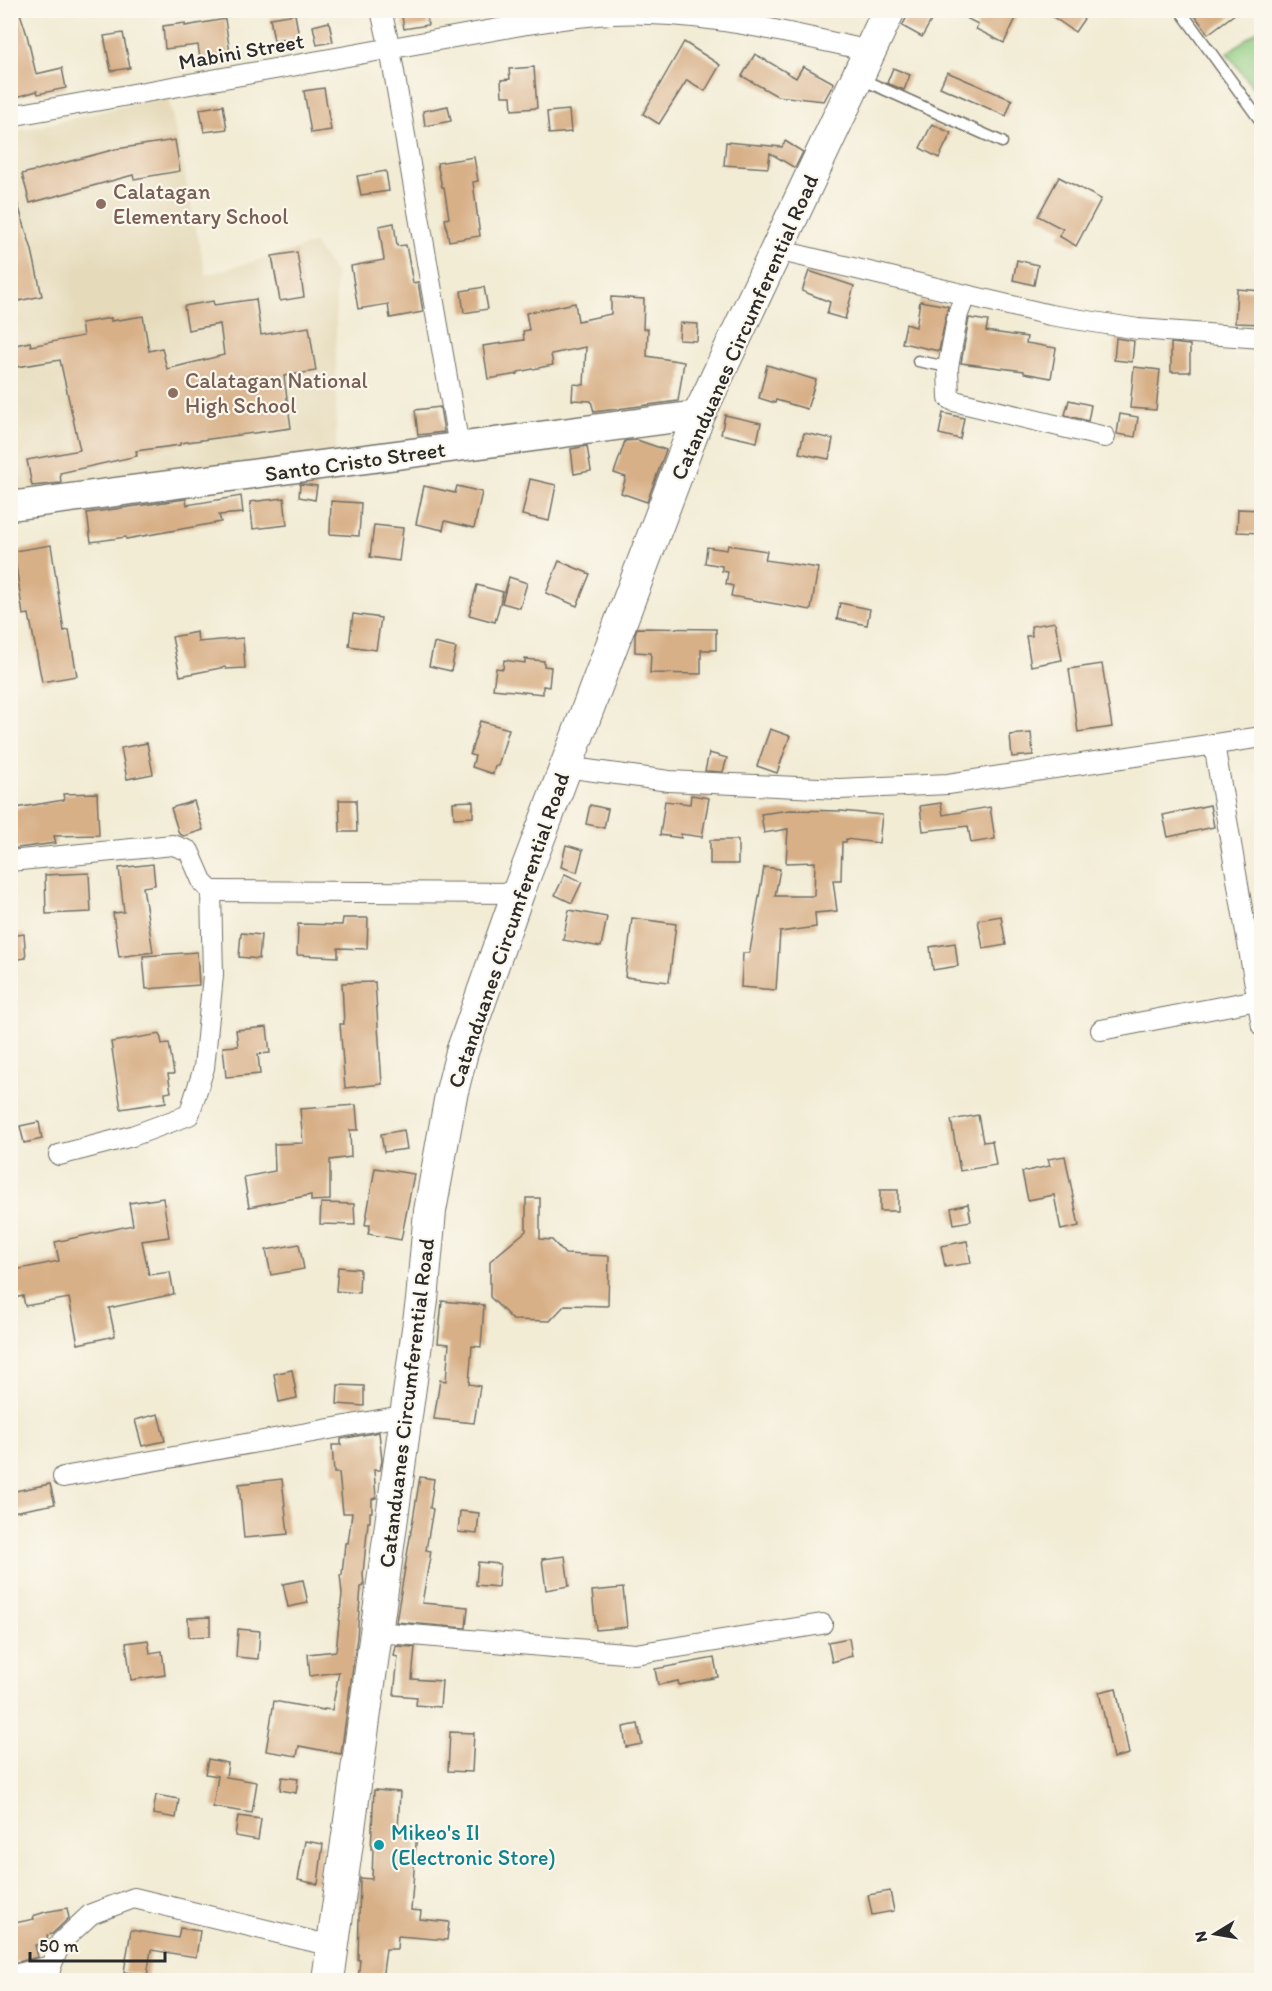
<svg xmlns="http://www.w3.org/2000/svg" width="1272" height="1991" font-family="Itim,sans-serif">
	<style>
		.built { fill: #e5daba }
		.green { fill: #90cc81; stroke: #5e7c56; stroke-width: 1.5 }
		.building { fill: #d8b088 }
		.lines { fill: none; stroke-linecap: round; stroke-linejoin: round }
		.lane-casing { stroke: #716f66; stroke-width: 13 }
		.street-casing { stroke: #716f66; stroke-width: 22 }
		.secondary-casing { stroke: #716f66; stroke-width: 31 }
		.primary-casing { stroke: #716f66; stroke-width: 34 }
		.lane { stroke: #fff; stroke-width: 10 }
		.street { stroke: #fff; stroke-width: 20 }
		.secondary { stroke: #fff; stroke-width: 28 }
		.primary { stroke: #fff; stroke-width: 32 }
		.education-dot { fill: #8d6e63; stroke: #fbf7ec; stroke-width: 2 }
		.culture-dot { fill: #0f9aa8; stroke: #fbf7ec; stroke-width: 2 }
		.labels { text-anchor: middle; stroke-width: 4.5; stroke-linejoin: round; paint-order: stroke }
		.street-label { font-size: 22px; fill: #2b2b2b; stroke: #fbf7ec }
		.education-label { font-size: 22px; fill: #785e54; stroke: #fbf7ec; text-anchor: start }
		.culture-label { font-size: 22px; fill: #0d838f; stroke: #fbf7ec; text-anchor: start }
	</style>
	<rect width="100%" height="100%" fill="#fbf7ec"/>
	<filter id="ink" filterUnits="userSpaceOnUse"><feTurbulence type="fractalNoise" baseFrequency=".0167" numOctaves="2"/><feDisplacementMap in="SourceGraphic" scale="12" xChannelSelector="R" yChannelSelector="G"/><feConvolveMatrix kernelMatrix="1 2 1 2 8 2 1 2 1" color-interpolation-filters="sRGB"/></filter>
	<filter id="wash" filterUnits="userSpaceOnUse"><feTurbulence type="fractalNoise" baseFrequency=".008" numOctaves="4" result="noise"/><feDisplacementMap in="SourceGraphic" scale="24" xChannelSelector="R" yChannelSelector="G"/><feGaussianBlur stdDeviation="1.35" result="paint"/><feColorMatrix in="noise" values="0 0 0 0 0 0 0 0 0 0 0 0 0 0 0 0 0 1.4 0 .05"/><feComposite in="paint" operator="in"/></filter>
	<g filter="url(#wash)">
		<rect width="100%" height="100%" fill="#f2ecd5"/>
		<path class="built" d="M 168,96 L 206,275 L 314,244 L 336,274 L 336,453 L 11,500 L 10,133 Z"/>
		<path class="green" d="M 1261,28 L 1261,80 L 1252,87 L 1227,53 Z"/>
		<g id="blocks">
			<g class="building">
				<path d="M 10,10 L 19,10 L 27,35 L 36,74 L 62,68 L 66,88 L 38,94 L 37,91 L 10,99 Z"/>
				<path d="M 401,10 L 425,10 L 428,25 L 404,29 Z"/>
				<path d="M 911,10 L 937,10 L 922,37 L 902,26 Z"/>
				<path d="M 951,10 L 1020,10 L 1004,43 L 976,29 L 978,24 Z"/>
				<path d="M 1043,10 L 1090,10 L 1075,32 Z"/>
				<path d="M 1191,10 L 1240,10 L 1208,34 Z"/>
				<path d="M 295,14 L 299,37 L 274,41 L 270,18 Z"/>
				<path d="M 225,19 L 231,60 L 201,65 L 198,45 L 165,49 L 163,26 L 185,23 L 185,26 Z"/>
				<path d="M 329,22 L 333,42 L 317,45 L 313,26 Z"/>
				<path d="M 123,33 L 130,68 L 111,71 L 104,36 Z"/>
				<path d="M 684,42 L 720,65 L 705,91 L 687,80 L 659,124 L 643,114 Z"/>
				<path d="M 755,54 L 796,78 L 803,66 L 834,83 L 824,101 L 777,96 L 742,76 Z"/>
				<path d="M 534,67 L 537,108 L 512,110 L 511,96 L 502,96 L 501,80 L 510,79 L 509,69 Z"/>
				<path d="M 893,68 L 910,75 L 904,90 L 887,83 Z"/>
				<path d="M 947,72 L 1012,100 L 1006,116 L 940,87 Z"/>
				<path d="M 324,88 L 331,130 L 311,133 L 304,91 Z"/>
				<path d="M 223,105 L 227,129 L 204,132 L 200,109 Z"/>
				<path d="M 448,106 L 451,121 L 425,126 L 423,111 Z"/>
				<path d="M 569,110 L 571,132 L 549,134 L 547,112 Z"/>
				<path d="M 932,124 L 951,133 L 939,158 L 920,148 Z"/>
				<path d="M 175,140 L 180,171 L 134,179 L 133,175 L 30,203 L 22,174 L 116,149 Z"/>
				<path d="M 785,141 L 803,152 L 795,168 L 770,153 L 768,168 L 724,165 L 726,142 L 782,147 Z"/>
				<path d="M 474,157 L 478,181 L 473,182 L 480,236 L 449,241 L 445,219 L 449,218 L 444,187 L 442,187 L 437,163 Z"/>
				<path d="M 386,171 L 389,191 L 361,195 L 357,176 Z"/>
				<path d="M 1059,177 L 1101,199 L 1076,246 L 1059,236 L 1063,229 L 1038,216 Z"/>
				<path d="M 10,192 L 14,192 L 32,250 L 42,296 L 18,301 L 10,264 Z"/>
				<path d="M 394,223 L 397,246 L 406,245 L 413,283 L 418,282 L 423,312 L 390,318 L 388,304 L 358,309 L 351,266 L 384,260 L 379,226 Z"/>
				<path d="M 297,252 L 304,297 L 280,301 L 272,256 Z"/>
				<path d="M 1017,260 L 1038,265 L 1034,285 L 1013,280 Z"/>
				<path d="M 809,271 L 854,286 L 845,319 L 827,314 L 830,302 L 802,291 Z"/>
				<path d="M 484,287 L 488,309 L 464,313 L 461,291 Z"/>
				<path d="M 1237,289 L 1262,291 L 1262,324 L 1235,323 Z"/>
				<path d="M 611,297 L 644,299 L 643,329 L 648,329 L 647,356 L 684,362 L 678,401 L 594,412 L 591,401 L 572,400 L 573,384 L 584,385 L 586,347 L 551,354 L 553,365 L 518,372 L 518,374 L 488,379 L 483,346 L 524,340 L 523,331 L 529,330 L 526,313 L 575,303 L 578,321 L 611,314 Z"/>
				<path d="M 256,299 L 261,335 L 309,327 L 316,371 L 284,376 L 291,428 L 180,443 L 180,445 L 136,451 L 137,456 L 60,473 L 61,483 L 32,486 L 27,460 L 80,450 L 60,360 L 10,368 L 10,346 L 30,342 L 31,346 L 83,336 L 81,323 L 111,318 L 111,321 L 143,316 L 149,351 L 162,348 L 167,369 L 224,355 L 220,324 L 188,330 L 184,306 L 213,301 L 214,305 Z"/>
				<path d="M 920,301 L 948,306 L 939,351 L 902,343 L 906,324 L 916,327 Z"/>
				<path d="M 969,318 L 988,321 L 986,331 L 1027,337 L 1026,343 L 1056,348 L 1051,378 L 1024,373 L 1024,371 L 961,363 Z"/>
				<path d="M 680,323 L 698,324 L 697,341 L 679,340 Z"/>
				<path d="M 1116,338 L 1134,341 L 1132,362 L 1114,360 Z"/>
				<path d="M 1171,343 L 1190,345 L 1190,372 L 1171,372 Z"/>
				<path d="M 767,365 L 816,380 L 807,409 L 776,400 L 775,403 L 759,398 Z"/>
				<path d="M 1134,367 L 1160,370 L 1156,410 L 1130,408 Z"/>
				<path d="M 1069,400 L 1091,405 L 1088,421 L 1065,415 Z"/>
				<path d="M 440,407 L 444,432 L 418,435 L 415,410 Z"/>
				<path d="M 943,413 L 964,418 L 960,439 L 939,434 Z"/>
				<path d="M 1120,414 L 1138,417 L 1135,437 L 1117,434 Z"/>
				<path d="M 725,415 L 761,423 L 757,442 L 721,434 Z"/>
				<path d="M 804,433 L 833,439 L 829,459 L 799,453 Z"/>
				<path d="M 637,440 L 666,450 L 647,502 L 621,493 L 626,477 L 614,473 L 625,441 Z"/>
				<path d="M 587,446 L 591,471 L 574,474 L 571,449 Z"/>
				<path d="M 530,479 L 556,485 L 549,521 L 522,515 Z"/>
				<path d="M 300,484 L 317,486 L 315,500 L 299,497 Z"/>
				<path d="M 424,486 L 455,493 L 457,486 L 482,492 L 474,528 L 445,521 L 443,530 L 416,524 Z"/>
				<path d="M 241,496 L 243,513 L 219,515 L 221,522 L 126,539 L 126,537 L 91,542 L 87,513 L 186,499 L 187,505 Z"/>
				<path d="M 284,498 L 287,525 L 253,529 L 250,502 Z"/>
				<path d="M 331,501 L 361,503 L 359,536 L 330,534 Z"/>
				<path d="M 1238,509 L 1262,510 L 1262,533 L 1237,532 Z"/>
				<path d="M 374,525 L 403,528 L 399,561 L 370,557 Z"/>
				<path d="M 51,545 L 64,631 L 69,630 L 77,676 L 42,682 L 29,614 L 23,615 L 14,551 Z"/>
				<path d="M 728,545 L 767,551 L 765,560 L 818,568 L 811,610 L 731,596 L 733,586 L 726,584 L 728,572 L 722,571 L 722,566 L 705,563 L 707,547 L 727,550 Z"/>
				<path d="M 559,561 L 590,574 L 577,606 L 546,593 Z"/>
				<path d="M 509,577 L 527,583 L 520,608 L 502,603 Z"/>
				<path d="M 477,585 L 503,592 L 495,622 L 469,615 Z"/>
				<path d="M 840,603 L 870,609 L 867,625 L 837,619 Z"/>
				<path d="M 353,614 L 381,618 L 376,650 L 349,646 Z"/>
				<path d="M 1055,622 L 1062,660 L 1031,666 L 1026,636 L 1032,636 L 1031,626 Z"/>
				<path d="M 637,628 L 716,629 L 716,650 L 701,650 L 701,674 L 650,673 L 651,653 L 635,652 L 635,634 Z"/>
				<path d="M 197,632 L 198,642 L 243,638 L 245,668 L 226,669 L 225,667 L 180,676 L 172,637 Z"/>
				<path d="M 434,643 L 456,648 L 451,671 L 429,666 Z"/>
				<path d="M 525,659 L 544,661 L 544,666 L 551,667 L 549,687 L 543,686 L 543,694 L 493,689 L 496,668 L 503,669 L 504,660 L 525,663 Z"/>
				<path d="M 1102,664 L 1112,727 L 1078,732 L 1069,669 Z"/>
				<path d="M 480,721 L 509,729 L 498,766 L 495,766 L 493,774 L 472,767 L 475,756 L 470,755 Z"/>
				<path d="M 770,729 L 790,736 L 777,773 L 757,766 Z"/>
				<path d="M 1031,733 L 1033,755 L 1012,757 L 1010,735 Z"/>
				<path d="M 147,743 L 153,774 L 127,779 L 121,748 Z"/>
				<path d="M 709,753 L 727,758 L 723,772 L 705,771 Z"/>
				<path d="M 97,793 L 99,835 L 54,836 L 56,843 L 10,849 L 10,809 L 64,800 L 63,794 Z"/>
				<path d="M 691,795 L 709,798 L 702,837 L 681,834 L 681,838 L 660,835 L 665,801 L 690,804 Z"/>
				<path d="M 339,800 L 356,800 L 357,832 L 340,832 Z"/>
				<path d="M 194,801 L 203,830 L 184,836 L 179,834 L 171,808 Z"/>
				<path d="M 473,801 L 473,817 L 454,818 L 453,802 Z"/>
				<path d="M 941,803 L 943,815 L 990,807 L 995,839 L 971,843 L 968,826 L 923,831 L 920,806 Z"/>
				<path d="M 590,805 L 608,809 L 604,828 L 586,824 Z"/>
				<path d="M 1210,805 L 1214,827 L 1168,837 L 1163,815 Z"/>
				<path d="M 790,810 L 841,811 L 882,815 L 879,843 L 846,839 L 846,842 L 842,842 L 841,880 L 833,880 L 837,911 L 815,913 L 816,927 L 780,932 L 776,990 L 741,987 L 743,953 L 749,953 L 750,951 L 764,867 L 780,869 L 775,896 L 814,896 L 815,862 L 786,863 L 788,829 L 764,833 L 761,814 Z"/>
				<rect x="710" y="840" width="28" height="24"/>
				<path d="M 566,845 L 583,850 L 577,872 L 561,867 Z"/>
				<path d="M 153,864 L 155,885 L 143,887 L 153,952 L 119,957 L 113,913 L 124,912 L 119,868 Z"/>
				<path d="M 89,873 L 91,912 L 46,914 L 45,875 Z"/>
				<path d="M 565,874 L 582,882 L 572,903 L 555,895 Z"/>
				<path d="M 569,910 L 607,917 L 601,947 L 563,940 Z"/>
				<path d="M 1001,916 L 1006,945 L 983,949 L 978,920 Z"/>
				<path d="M 343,918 L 368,918 L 367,949 L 338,948 L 338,957 L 297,955 L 298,924 L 342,925 Z"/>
				<path d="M 632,918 L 676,924 L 669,982 L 625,977 Z"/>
				<path d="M 241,933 L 261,935 L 259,959 L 239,957 Z"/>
				<path d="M 24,934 L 26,958 L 10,960 L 10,936 Z"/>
				<path d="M 955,943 L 958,966 L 933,970 L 930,947 Z"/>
				<path d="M 197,952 L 199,985 L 146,989 L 143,956 Z"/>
				<path d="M 375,982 L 382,1084 L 345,1088 L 340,1024 L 344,1024 L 342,983 Z"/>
				<path d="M 267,1027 L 270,1053 L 258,1054 L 260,1074 L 226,1077 L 223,1047 L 238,1046 L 236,1030 Z"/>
				<path d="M 160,1034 L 162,1044 L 169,1043 L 174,1074 L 168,1074 L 171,1092 L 165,1093 L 166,1102 L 121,1109 L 111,1042 Z"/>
				<path d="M 356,1105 L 358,1130 L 350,1130 L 351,1157 L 330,1160 L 330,1200 L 311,1201 L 311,1195 L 249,1207 L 244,1177 L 275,1171 L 274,1144 L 303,1143 L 300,1109 Z"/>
				<path d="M 978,1115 L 983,1142 L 992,1141 L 996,1165 L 960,1171 L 951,1120 Z"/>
				<path d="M 39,1122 L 42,1139 L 24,1143 L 20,1126 Z"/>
				<path d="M 404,1130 L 407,1149 L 384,1152 L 381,1134 Z"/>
				<path d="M 1065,1156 L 1079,1226 L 1061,1230 L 1054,1195 L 1028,1200 L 1022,1172 L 1050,1166 L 1048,1159 Z"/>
				<path d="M 375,1168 L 414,1174 L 401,1240 L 368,1234 L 370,1225 L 365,1225 Z"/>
				<rect x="880" y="1190" width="18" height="21"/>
				<path d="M 163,1198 L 169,1237 L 142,1241 L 149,1275 L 170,1272 L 174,1294 L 109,1308 L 115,1336 L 78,1344 L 69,1298 L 25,1306 L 23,1296 L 10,1299 L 10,1271 L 59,1261 L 55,1242 L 133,1225 L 129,1203 Z"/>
				<path d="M 526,1198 L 540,1198 L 540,1239 L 552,1240 L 565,1254 L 609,1256 L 608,1306 L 565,1305 L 550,1321 L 513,1320 L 490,1297 L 490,1261 L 526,1231 Z"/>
				<path d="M 321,1203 L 354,1204 L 355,1225 L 320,1224 Z"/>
				<path d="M 968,1204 L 971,1221 L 954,1224 L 951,1208 Z"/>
				<path d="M 967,1241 L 971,1263 L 945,1267 L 941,1246 Z"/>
				<path d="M 299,1244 L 304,1269 L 271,1275 L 266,1250 Z"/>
				<path d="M 338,1267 L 360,1269 L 359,1293 L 336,1291 Z"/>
				<path d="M 442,1301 L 484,1305 L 481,1347 L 472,1346 L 469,1384 L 480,1386 L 474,1423 L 434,1419 L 440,1380 L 446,1381 L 449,1344 L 438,1343 Z"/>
				<path d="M 292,1370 L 297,1398 L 279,1402 L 274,1374 Z"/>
				<path d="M 338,1385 L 364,1386 L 364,1406 L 337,1404 Z"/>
				<path d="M 158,1414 L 165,1441 L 142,1446 L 135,1420 Z"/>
				<path d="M 379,1432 L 382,1461 L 380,1470 L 374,1470 L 376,1498 L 372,1499 L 372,1512 L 370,1512 L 370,1522 L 368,1522 L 363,1574 L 364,1586 L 361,1587 L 357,1637 L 341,1754 L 299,1746 L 297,1756 L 266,1751 L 274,1701 L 324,1710 L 324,1709 L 332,1710 L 339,1672 L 310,1676 L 308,1654 L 336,1651 L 342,1594 L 340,1575 L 342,1575 L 345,1543 L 348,1543 L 352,1513 L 343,1513 L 339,1473 L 334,1473 L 332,1445 L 341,1445 L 341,1439 Z"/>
				<path d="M 420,1477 L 434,1479 L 430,1508 L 433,1509 L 426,1550 L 431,1551 L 422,1603 L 468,1607 L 466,1628 L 396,1622 Z"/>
				<path d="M 282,1479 L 288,1534 L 244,1538 L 239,1484 Z"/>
				<path d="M 50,1484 L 55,1504 L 13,1512 L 10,1492 Z"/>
				<path d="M 460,1511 L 479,1513 L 477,1534 L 458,1532 Z"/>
				<path d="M 565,1556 L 569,1586 L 546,1590 L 542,1559 Z"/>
				<path d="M 478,1562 L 500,1564 L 498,1587 L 476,1585 Z"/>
				<path d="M 303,1580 L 308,1603 L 288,1607 L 283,1584 Z"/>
				<path d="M 623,1588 L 627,1627 L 596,1630 L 592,1591 Z"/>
				<path d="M 210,1617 L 210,1636 L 189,1637 L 188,1618 Z"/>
				<path d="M 238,1629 L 260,1631 L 258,1659 L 236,1657 Z"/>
				<path d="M 849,1638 L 852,1656 L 832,1662 L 828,1642 Z"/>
				<path d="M 148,1640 L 150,1653 L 162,1651 L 165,1675 L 131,1680 L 126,1643 Z"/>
				<path d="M 396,1646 L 415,1647 L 412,1679 L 442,1681 L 440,1707 L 416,1705 L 417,1697 L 394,1695 L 398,1657 L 394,1656 Z"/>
				<path d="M 714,1658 L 718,1677 L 679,1685 L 678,1681 L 658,1685 L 655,1669 Z"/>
				<path d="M 1116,1688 L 1129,1754 L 1113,1758 L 1099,1692 Z"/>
				<path d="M 638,1724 L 642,1744 L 626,1747 L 623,1727 Z"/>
				<path d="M 450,1732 L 474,1733 L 472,1772 L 448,1771 Z"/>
				<path d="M 208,1759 L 228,1763 L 226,1777 L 257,1782 L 252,1813 L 213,1807 L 218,1776 L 205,1774 Z"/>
				<path d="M 282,1777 L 298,1779 L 296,1793 L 280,1790 Z"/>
				<path d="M 374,1790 L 400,1792 L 398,1830 L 417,1831 L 411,1910 L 421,1911 L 420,1919 L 449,1922 L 447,1940 L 398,1936 L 397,1949 L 386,1949 L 382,1980 L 358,1980 L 360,1960 L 358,1960 L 360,1878 L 372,1879 L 373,1849 L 371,1849 Z"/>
				<path d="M 156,1795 L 179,1799 L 176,1818 L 153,1814 Z"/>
				<path d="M 238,1816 L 261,1819 L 258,1840 L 235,1836 Z"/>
				<path d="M 305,1841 L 323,1844 L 318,1884 L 298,1880 Z"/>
				<path d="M 890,1891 L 894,1911 L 872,1915 L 868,1895 Z"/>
				<path d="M 67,1908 L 69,1918 L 52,1934 L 47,1935 L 48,1943 L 35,1945 L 38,1957 L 14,1963 L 10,1947 L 10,1924 L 34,1919 L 33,1916 L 45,1912 Z"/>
				<path d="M 180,1928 L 200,1931 L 196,1957 L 151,1950 L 147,1976 L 124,1972 L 131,1930 L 178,1938 Z"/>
			</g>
		</g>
	</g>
	<g filter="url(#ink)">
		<use href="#blocks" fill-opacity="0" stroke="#716f66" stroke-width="1.5"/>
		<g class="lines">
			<defs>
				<g id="lane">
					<path d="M 1180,10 L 1262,123"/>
					<path d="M 861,79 L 1002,142"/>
					<path d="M 918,361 L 948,367"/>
				</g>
				<g id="street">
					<path d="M 381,10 L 390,49 L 459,447"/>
					<path d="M 10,116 L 527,24 C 567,18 608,12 649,14 C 725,16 797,35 870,51"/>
					<path d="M 777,250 L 1050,315 L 1138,329 L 1262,338"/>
					<path d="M 965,296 L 958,314 L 948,367 L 949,398 L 954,401 L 1105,437"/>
					<path d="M 1214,744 L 1262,1026"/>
					<path d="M 565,767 L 669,781 L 839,789 L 948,784 L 1262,737"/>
					<path d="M 10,861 L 173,845 L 189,851 L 203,883 L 211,891 L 213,975 L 204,1068 L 189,1115 L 132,1136 L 59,1155"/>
					<path d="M 211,891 L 518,893"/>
					<path d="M 1101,1030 L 1257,1000"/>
					<path d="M 63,1477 L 407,1415"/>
					<path d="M 377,1632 L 635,1654 L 822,1624"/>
					<path d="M 10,1976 L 51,1966"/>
					<path d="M 48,1980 L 51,1966 L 61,1942 L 91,1914 L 134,1898 L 332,1946"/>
				</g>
				<path id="secondary" d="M 10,506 L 699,415"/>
				<path id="primary" d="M 328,1980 L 422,1300 L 430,1211 L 451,1095 L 462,1052 L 518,893 L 699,415 L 889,10"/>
			</defs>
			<use href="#lane" class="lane-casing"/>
			<use href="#street" class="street-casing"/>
			<use href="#secondary" class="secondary-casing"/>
			<use href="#primary" class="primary-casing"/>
			<use href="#lane" class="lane"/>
			<use href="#street" class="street"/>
			<use href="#secondary" class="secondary"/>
			<use href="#primary" class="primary"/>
		</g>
	</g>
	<g class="education-dot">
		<circle cx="101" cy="204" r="6"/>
		<circle cx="173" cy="393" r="6"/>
	</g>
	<circle class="culture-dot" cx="379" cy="1845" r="6"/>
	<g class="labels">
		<g class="street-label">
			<text transform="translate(241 51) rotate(-10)" y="8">Mabini Street</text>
			<text transform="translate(744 327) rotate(-66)" y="8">Catanduanes Circumferential Road</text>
			<text transform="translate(355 461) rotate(-8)" y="8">Santo Cristo Street</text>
			<text transform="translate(508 930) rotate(-71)" y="8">Catanduanes Circumferential Road</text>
			<text transform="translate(406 1403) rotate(-83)" y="8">Catanduanes Circumferential Road</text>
		</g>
		<g class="education-label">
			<text x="113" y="199">Calatagan<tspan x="113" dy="25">Elementary School</tspan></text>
			<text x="185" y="388">Calatagan National<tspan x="185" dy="25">High School</tspan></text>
		</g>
		<g class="culture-label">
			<text x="391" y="1840">Mikeo's II<tspan x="391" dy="25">(Electronic Store)</tspan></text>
		</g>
	</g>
	<rect width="1272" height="1991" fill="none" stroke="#fbf7ec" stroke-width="36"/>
	<g transform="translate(1215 1934) rotate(259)" stroke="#fbf7ec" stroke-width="4.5" paint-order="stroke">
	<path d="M0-4.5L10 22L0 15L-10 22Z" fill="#2b2b2b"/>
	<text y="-9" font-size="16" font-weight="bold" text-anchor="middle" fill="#2b2b2b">N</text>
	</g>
	<path d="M30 1952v9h135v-9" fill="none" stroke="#2b2b2b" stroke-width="3"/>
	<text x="39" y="1952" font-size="18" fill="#2b2b2b" stroke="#fbf7ec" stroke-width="4.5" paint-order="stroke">50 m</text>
</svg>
